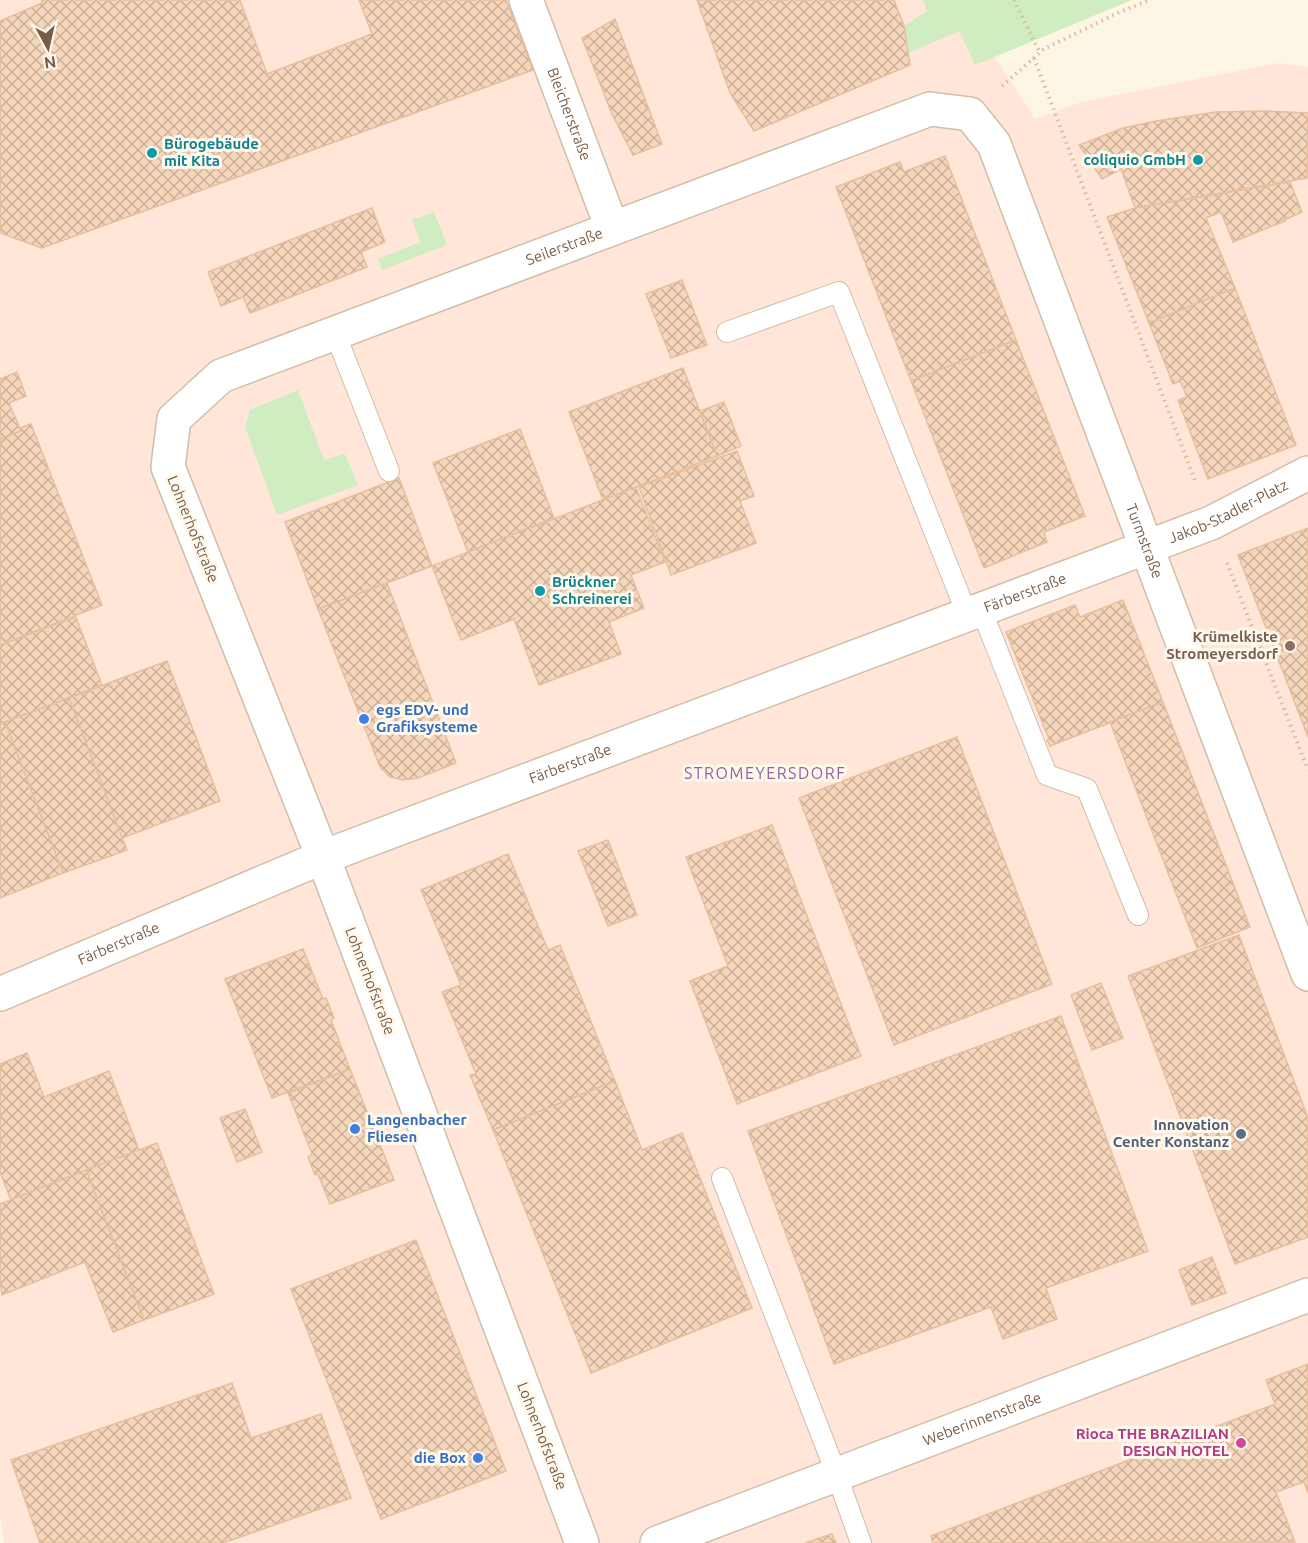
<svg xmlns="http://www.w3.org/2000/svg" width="1308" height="1543" font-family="Ubuntu,sans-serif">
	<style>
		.commercial { fill: #ffe6d8 }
		.grass { fill: #d0edc2 }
		.building { fill: url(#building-cross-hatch); stroke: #e9be9a; stroke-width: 1.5 }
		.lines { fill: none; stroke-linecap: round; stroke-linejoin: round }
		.service-casing { stroke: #d0beaa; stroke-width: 22 }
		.minor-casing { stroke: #d0beaa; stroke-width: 36 }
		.path { stroke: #dbba9d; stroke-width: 4; stroke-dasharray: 1.5 4.5; stroke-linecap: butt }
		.service { stroke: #fff; stroke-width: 20 }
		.minor { stroke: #fff; stroke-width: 33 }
		.culture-dot { fill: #0f9aa8; stroke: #fff9ed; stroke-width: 2 }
		.education-dot { fill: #8d6e63; stroke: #fff9ed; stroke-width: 2 }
		.shop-dot { fill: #3f7fe0; stroke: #fff9ed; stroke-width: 2 }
		.service-dot { fill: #5c6f8a; stroke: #fff9ed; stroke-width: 2 }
		.hotel-dot { fill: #d1479c; stroke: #fff9ed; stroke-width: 2 }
		.labels { text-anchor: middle; stroke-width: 6; stroke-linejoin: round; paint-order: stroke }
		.street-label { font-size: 15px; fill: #795d48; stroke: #fff9ed }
		.culture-label { font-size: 15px; font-weight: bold; fill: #0d838f; stroke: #fff9ed; text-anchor: start }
		.education-label { font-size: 15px; font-weight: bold; fill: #785e54; stroke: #fff9ed; text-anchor: end }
		.shop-label { font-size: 15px; font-weight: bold; fill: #366cbe; stroke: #fff9ed; text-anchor: start }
		.service-label { font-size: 15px; font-weight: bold; fill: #4e5e75; stroke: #fff9ed; text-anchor: end }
		.hotel-label { font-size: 15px; font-weight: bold; fill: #b23c85; stroke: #fff9ed; text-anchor: end }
		.neighbourhood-label { font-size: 16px; letter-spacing: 1.5px; fill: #8e639d; stroke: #fff9ed }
	</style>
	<defs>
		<pattern id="building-cross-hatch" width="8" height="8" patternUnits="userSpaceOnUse" patternTransform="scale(1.5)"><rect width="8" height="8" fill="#f5d6bb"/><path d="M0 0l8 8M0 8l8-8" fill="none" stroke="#cbb19a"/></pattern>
	</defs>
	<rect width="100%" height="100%" fill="#fef6e5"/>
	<path class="commercial" d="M 0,0 L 958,0 L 1035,119 L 1081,102 L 1278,63 L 1308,67 L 1308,1543 L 4,1543 L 0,1515 Z"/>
	<g class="grass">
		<path d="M 923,0 L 1132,0 L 975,65 L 959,31 L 908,53 L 904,26 L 927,11 Z"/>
		<path d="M 434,212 L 447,245 L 382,270 L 378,259 L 420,242 L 412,220 Z"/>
		<path d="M 298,390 L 324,460 L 345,454 L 358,485 L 277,515 L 245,427 L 250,410 Z"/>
	</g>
	<g class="building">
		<path d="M 42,0 L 240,0 L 267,74 L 372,34 L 359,0 L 506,0 L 533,70 L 42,248 L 0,233 L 0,21 L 42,3 Z"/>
		<path d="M 697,0 L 894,0 L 904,26 L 910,65 L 754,131 L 730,93 Z"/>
		<path d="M 615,19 L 662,144 L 633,155 L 612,114 L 582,38 Z"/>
		<path d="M 1265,111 L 1308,113 L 1307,178 L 1135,208 L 1121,169 L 1102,179 L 1079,145 L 1123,128 L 1156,121 L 1216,112 Z"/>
		<path d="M 945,156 L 1016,340 L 911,381 L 836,187 L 900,162 L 904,172 Z"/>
		<path d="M 1290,182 L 1302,212 L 1284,220 L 1285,221 L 1233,242 L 1221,212 L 1206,218 L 1235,288 L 1149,323 L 1107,217 L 1135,208 Z"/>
		<path d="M 372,208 L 385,242 L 361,252 L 367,267 L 250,313 L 243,297 L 221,306 L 208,272 Z"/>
		<path d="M 682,280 L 707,345 L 671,358 L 646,294 Z"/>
		<path d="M 1235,288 L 1296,445 L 1208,479 L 1178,400 L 1187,397 L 1180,381 L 1173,384 L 1149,323 Z"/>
		<path d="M 1016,340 L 1085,516 L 1044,532 L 1047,542 L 984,568 L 911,381 Z"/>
		<path d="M 683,368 L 717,456 L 603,500 L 569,412 Z"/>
		<path d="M 17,372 L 26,396 L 9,403 L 21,431 L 0,439 L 0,378 L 1,379 Z"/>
		<path d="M 724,402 L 741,446 L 717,456 L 700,411 Z"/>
		<path d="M 31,424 L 102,605 L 0,645 L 0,439 L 21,431 L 20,428 Z"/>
		<path d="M 520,429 L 554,518 L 468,552 L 433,463 Z"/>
		<path d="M 737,451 L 754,496 L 740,501 L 756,543 L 671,575 L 639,487 Z"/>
		<path d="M 399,478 L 432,566 L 318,609 L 285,522 Z"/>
		<path d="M 636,487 L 665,562 L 631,575 L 644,608 L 609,622 L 621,654 L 539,685 L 514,619 L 461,640 L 432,566 Z"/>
		<path d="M 1308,528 L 1308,737 L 1238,555 Z"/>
		<path d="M 387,583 L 456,763 L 418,778 L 404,780 L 390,777 L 380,767 L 318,609 Z"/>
		<path d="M 1123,600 L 1163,702 L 1050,746 L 1047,740 L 1049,739 L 1006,632 L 1075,605 L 1080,617 Z"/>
		<path d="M 76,617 L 102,685 L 0,724 L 0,645 Z"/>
		<path d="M 167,661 L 220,801 L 122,838 L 69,698 Z"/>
		<path d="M 69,698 L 127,850 L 63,873 L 5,722 Z"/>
		<path d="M 1163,702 L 1250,927 L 1197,948 L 1110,722 Z"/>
		<path d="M 5,722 L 63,873 L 0,898 L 0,724 Z"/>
		<path d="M 957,737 L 1052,984 L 894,1045 L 799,798 Z"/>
		<path d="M 772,825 L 861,1056 L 737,1104 L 690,981 L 728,966 L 686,857 Z"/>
		<path d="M 608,840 L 637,915 L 608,926 L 578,851 Z"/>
		<path d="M 508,854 L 548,950 L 560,945 L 615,1081 L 493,1130 L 470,1075 L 476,1074 L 442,992 L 461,985 L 421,890 Z"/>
		<path d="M 1239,935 L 1308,1118 L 1308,1237 L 1235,1264 L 1128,976 Z"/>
		<path d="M 303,949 L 323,999 L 326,998 L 334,1018 L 331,1020 L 350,1069 L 272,1098 L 225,979 Z"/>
		<path d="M 1101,983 L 1123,1038 L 1092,1050 L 1071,995 Z"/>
		<path d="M 1061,1016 L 1148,1251 L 1046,1288 L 1057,1319 L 1003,1339 L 991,1307 L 834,1364 L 748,1131 Z"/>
		<path d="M 27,1053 L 44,1097 L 109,1071 L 139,1150 L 11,1200 L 0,1172 L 0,1064 Z"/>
		<path d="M 350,1069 L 394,1180 L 330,1204 L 318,1174 L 315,1175 L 308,1157 L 312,1154 L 288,1093 Z"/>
		<path d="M 615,1081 L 642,1150 L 682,1133 L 752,1308 L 591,1373 L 493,1130 Z"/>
		<path d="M 245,1109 L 262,1152 L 237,1162 L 220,1118 Z"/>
		<path d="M 157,1143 L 214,1294 L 144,1320 L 86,1170 Z"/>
		<path d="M 86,1170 L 144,1320 L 113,1332 L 85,1262 L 2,1295 L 0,1280 L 0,1204 Z"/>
		<path d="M 416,1240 L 506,1471 L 381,1519 L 291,1289 Z"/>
		<path d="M 1212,1257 L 1226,1293 L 1192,1305 L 1179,1270 Z"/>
		<path d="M 1308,1364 L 1308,1493 L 1304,1482 L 1276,1492 L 1295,1542 L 933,1543 L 931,1536 L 1275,1404 L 1266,1380 Z"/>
		<path d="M 232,1383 L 251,1438 L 321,1414 L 351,1498 L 223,1543 L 40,1543 L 11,1460 Z"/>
		<path d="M 832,1534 L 836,1543 L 805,1543 Z"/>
	</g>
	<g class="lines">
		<defs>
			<g id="service">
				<path d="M 727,332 L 839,292 L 967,614"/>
				<path d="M 335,333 L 389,471"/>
				<path d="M 981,609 L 1047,775 L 1087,789 L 1138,915"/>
				<path d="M 722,1178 L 836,1473 L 861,1543"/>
			</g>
			<g id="minor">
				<path id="s1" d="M 526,0 L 612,228"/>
				<path id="s2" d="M 0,994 L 323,857 L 1211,523 L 1308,473"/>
				<path id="s3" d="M 582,1543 L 323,857 L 168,467 L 174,419 L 221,376 L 930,109 L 970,114 L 994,144 L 1308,974"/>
				<path id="s4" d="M 657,1543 L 1308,1295"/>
			</g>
		</defs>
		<use href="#service" class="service-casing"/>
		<use href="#minor" class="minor-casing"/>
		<g class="path">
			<path d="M 1014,0 L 1040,53"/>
			<path d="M 1034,58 L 1196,483"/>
			<path d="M 1002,86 L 1044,49 L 1122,11 L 1150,0"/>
			<path d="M 1227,563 L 1308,770"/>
		</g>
		<use href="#service" class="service"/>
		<use href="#minor" class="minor"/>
	</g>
	<g class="culture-dot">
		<circle cx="152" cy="153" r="6"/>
		<circle cx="1198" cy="160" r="6"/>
		<circle cx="540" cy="591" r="6"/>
	</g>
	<circle class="education-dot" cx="1290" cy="646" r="6"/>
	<g class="shop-dot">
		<circle cx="364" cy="719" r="6"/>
		<circle cx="355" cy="1129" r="6"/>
		<circle cx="478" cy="1458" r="6"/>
	</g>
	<circle class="service-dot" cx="1241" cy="1134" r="6"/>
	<circle class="hotel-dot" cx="1241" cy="1443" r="6"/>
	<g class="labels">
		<g class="street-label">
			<text dy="5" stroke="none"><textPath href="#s1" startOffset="122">Bleicherstraße</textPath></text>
			<text dy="5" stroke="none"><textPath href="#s3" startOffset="1632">Seilerstraße</textPath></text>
			<text dy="5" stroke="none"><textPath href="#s2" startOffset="1320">Jakob-Stadler-Platz</textPath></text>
			<text transform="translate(193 529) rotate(68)" y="5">Lohnerhofstraße</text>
			<text dy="5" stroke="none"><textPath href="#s3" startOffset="2526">Turmstraße</textPath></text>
			<text dy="5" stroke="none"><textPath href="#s2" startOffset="1101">Färberstraße</textPath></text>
			<text dy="5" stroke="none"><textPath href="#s2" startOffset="615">Färberstraße</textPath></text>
			<text dy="5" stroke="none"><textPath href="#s2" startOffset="129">Färberstraße</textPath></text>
			<text transform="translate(370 981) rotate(69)" y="5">Lohnerhofstraße</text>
			<text dy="5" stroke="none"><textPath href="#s4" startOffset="348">Weberinnenstraße</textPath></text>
			<text transform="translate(542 1436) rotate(69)" y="5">Lohnerhofstraße</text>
		</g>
		<g class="culture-label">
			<text x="164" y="149">Bürogebäude<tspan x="164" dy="17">mit Kita</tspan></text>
			<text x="1186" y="165" text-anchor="end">coliquio GmbH</text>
			<text x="552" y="587">Brückner<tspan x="552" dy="17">Schreinerei</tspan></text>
		</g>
		<g class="education-label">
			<text x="1278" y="642">Krümelkiste<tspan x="1278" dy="17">Stromeyersdorf</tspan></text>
		</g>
		<g class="shop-label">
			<text x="376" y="715">egs EDV- und<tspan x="376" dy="17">Grafiksysteme</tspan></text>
			<text x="367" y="1125">Langenbacher<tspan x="367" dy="17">Fliesen</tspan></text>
			<text x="466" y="1463" text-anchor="end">die Box</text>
		</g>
		<g class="service-label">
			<text x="1229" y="1130">Innovation<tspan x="1229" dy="17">Center Konstanz</tspan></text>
		</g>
		<g class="hotel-label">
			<text x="1229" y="1439">Rioca THE BRAZILIAN<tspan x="1229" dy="17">DESIGN HOTEL</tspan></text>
		</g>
		<g class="neighbourhood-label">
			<text x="765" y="779">STROMEYERSDORF</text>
		</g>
	</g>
	<g transform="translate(48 48) rotate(172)" stroke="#fff9ed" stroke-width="4.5" paint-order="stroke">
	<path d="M0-4.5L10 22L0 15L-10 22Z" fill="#795d48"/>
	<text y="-9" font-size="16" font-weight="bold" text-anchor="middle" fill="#795d48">N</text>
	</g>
</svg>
